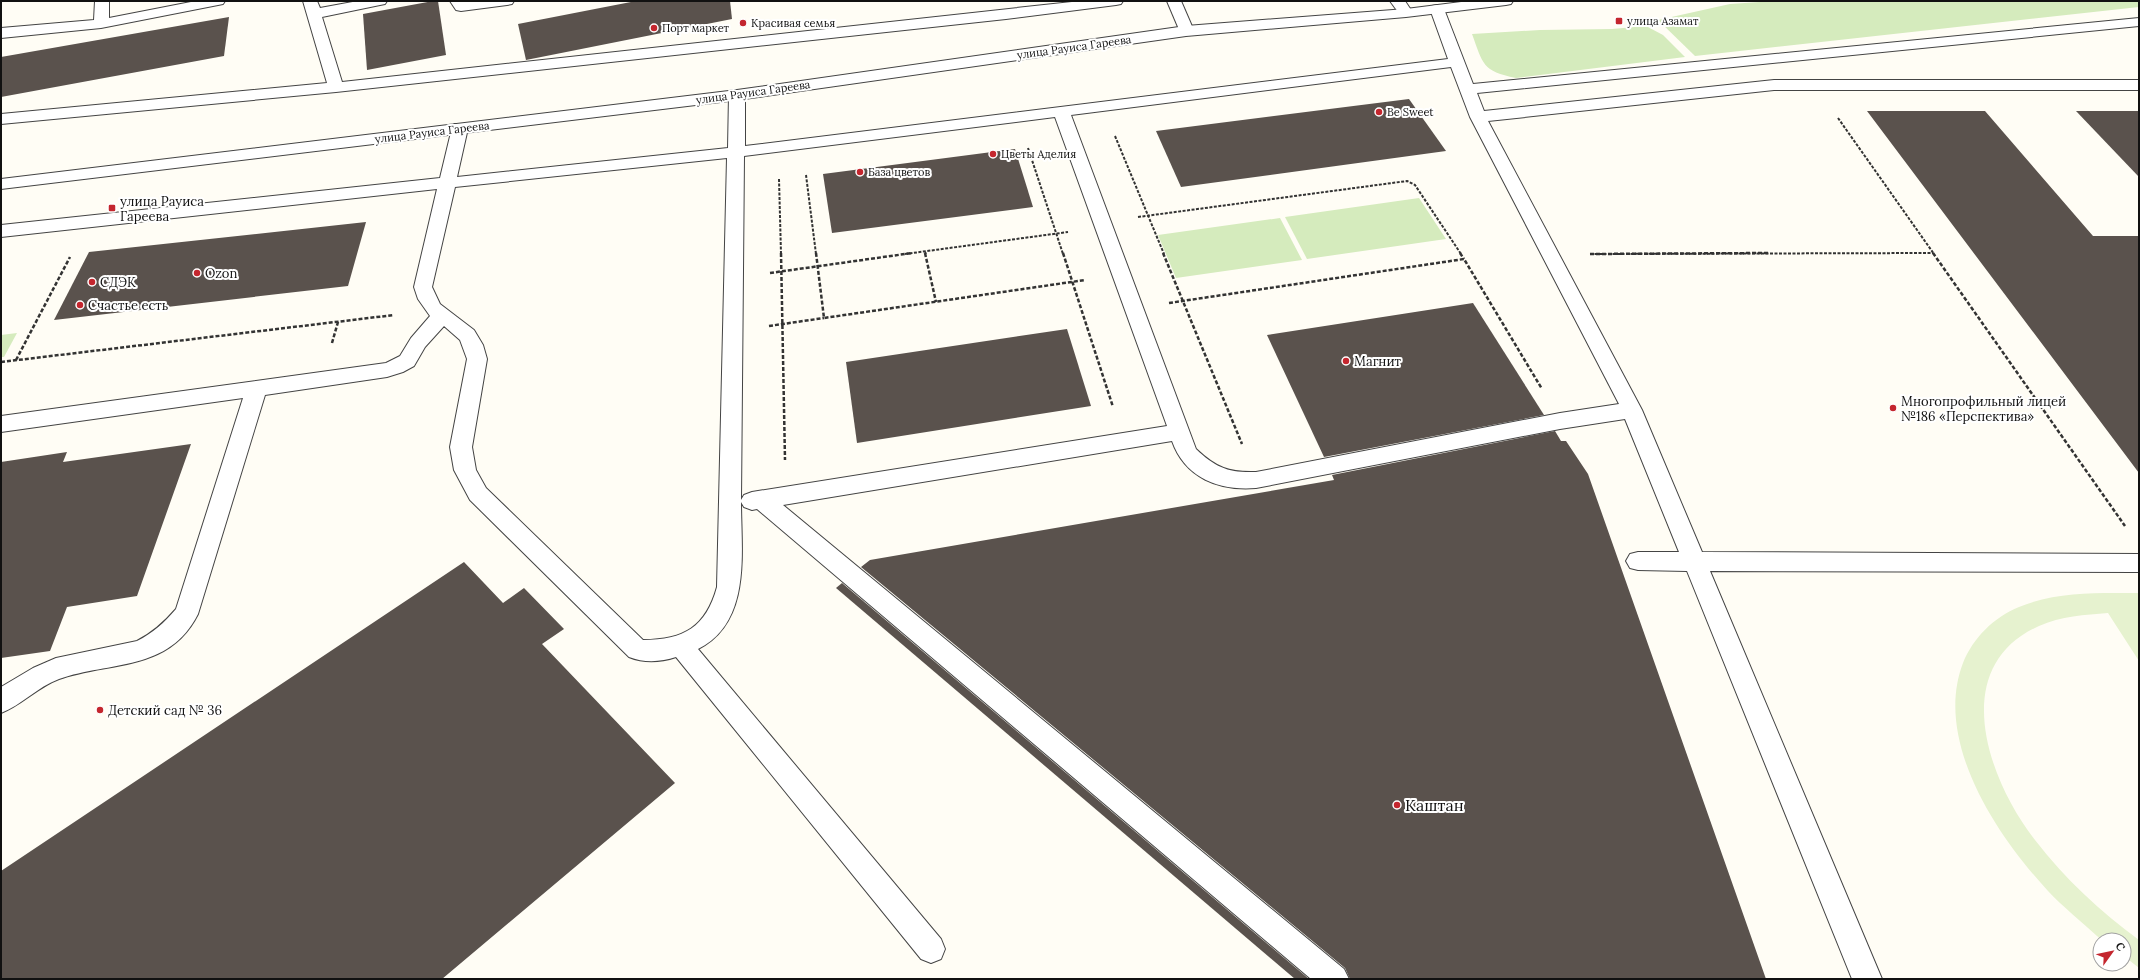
<svg xmlns="http://www.w3.org/2000/svg" width="2140" height="980" font-family="Lora,serif">
	<style>
		.green { fill: #d5ebbd }
		.pitch { fill: #e6f2cf }
		.building { fill: #5a524d }
		.lines { fill: none; stroke-linecap: round; stroke-linejoin: round }
		.service-casing { stroke: #444; stroke-width: 2 }
		.tertiary-casing { stroke: #444; stroke-width: 2 }
		.path-far1 { stroke: #333; stroke-width: 2; stroke-dasharray: 3 1.5; stroke-linecap: butt }
		.path { stroke: #333; stroke-width: 2.5; stroke-dasharray: 4 2; stroke-linecap: butt }
		.service { fill: #fff; fill-rule: evenodd }
		.tertiary { fill: #fff; fill-rule: evenodd }
		.poi-dot { fill: #c4262e; stroke: #fff; stroke-width: 1.5 }
		.labels { text-anchor: middle; stroke-width: 4; stroke-linejoin: round; paint-order: stroke }
		.far-poi-label { font-size: 11px; fill: #111; stroke: #fff; text-anchor: start }
		.far-street-label { font-size: 11px; fill: #111; stroke: #fff }
		.poi-label { font-size: 13px; fill: #111; stroke: #fff; text-anchor: start }
		.near-poi-label { font-size: 16px; fill: #111; stroke: #fff; text-anchor: start }
	</style>
	<rect width="100%" height="100%" fill="#fffdf5"/>
	<g class="green">
		<path d="M 1774,1 L 2139,1 L 2139,7 L 1695,56 L 1658,20 L 1730,4 Z"/>
		<path d="M 1646,26 L 1663,35 L 1685,57 L 1516,78 C 1482,71 1483,64 1472,34 L 1540,30 L 1612,29 Z"/>
		<path d="M 1419,198 L 1446,239 L 1307,259 L 1285,217 Z"/>
		<path d="M 1280,218 L 1302,260 L 1176,278 L 1158,235 Z"/>
		<path d="M 17,333 L 4,357 L 1,357 L 1,335 Z"/>
	</g>
	<path class="pitch" d="M 2139,593 L 2139,661 L 2108,613 C 2085,615 2061,616 2039,626 C 1947,667 1988,780 2035,840 C 2065,879 2100,911 2139,940 L 2139,968 L 2124,956 L 2124,940 L 2102,940 L 2097,936 C 2081,921 2063,907 2048,891 C 1997,836 1933,741 1963,663 C 1973,638 1994,617 2019,607 C 2057,591 2099,593 2139,593 Z"/>
	<g class="building">
		<path d="M 433,1 L 438,1 L 446,55 L 367,70 L 363,14 Z"/>
		<path d="M 636,1 L 730,1 L 732,19 L 526,60 L 518,24 Z"/>
		<path d="M 229,17 L 224,56 L 1,97 L 1,57 Z"/>
		<path d="M 1409,99 L 1446,151 L 1181,187 L 1156,131 Z"/>
		<path d="M 1867,111 L 1985,111 L 2093,236 L 2139,236 L 2139,473 Z"/>
		<path d="M 2076,111 L 2139,111 L 2139,177 Z"/>
		<path d="M 1015,149 L 1033,207 L 832,233 L 823,174 Z"/>
		<path d="M 366,222 L 348,286 L 54,320 L 89,252 Z"/>
		<path d="M 1473,303 L 1544,415 L 1324,457 L 1267,335 Z"/>
		<path d="M 1067,329 L 1091,406 L 857,443 L 846,362 Z"/>
		<path d="M 1555,431 L 1561,441 L 1566,441 L 1588,474 L 1766,979 L 1350,979 L 1345,968 L 861,567 L 870,560 L 1334,480 L 1332,475 Z"/>
		<path d="M 191,444 L 137,596 L 67,607 L 50,651 L 1,658 L 1,462 L 67,452 L 63,462 Z"/>
		<path d="M 464,562 L 503,603 L 524,588 L 564,629 L 542,644 L 675,783 L 442,979 L 1,979 L 1,871 Z"/>
		<path d="M 842,583 L 1309,979 L 1295,979 L 836,588 Z"/>
	</g>
	<g class="lines">
		<defs>
			<g id="service">
				<path d="M 95,1 L 109,1 L 109,18 L 196,1 L 225,1 L 223,4 L 218,5 L 101,28 L 1,38 L 1,28 L 94,20 Z"/>
				<path d="M 303,1 L 317,1 L 320,8 L 358,1 L 387,1 L 385,4 L 380,5 L 322,17 L 342,82 L 1081,1 L 1123,1 L 1121,4 L 1116,5 L 1006,19 L 336,92 L 1,124 L 1,114 L 327,83 Z"/>
				<path d="M 450,1 L 514,1 L 512,4 L 507,5 L 461,11 L 456,10 Z"/>
				<path d="M 1167,1 L 1181,1 L 1194,31 L 1191,34 L 1181,34 Z"/>
				<path d="M 1390,1 L 1405,1 L 1413,13 L 1411,16 L 1401,16 Z"/>
				<path d="M 1437,5 L 1442,6 L 1444,9 L 1473,84 L 2139,18 L 2139,26 L 1477,93 L 1484,111 L 1774,80 L 2139,80 L 2139,90 L 1774,90 L 1488,121 L 1642,410 L 1702,552 L 2139,554 L 2139,572 L 1710,571 L 1882,979 L 1852,979 L 1687,571 L 1638,570 L 1630,568 L 1626,561 L 1630,554 L 1638,552 L 1679,552 L 1625,419 L 1560,429 L 1256,488 C 1219,491 1185,478 1172,441 L 783,505 L 1344,969 L 1349,979 L 1311,979 L 757,509 L 752,510 L 744,507 L 741,502 C 741,552 752,622 698,649 L 941,939 L 945,949 L 941,959 L 931,963 L 921,959 L 676,657 C 661,662 644,663 629,657 L 470,500 L 454,470 L 450,447 L 467,359 L 460,340 L 444,326 L 425,347 L 414,366 L 403,372 L 387,377 L 265,395 L 198,614 C 169,672 110,661 59,679 C 37,687 22,705 1,713 L 1,687 L 33,668 L 56,658 L 137,641 C 153,633 164,623 176,609 L 243,398 L 1,432 L 1,416 L 386,363 L 400,356 L 411,338 L 430,316 L 418,299 L 414,287 L 437,189 L 1,237 L 1,225 L 440,178 L 452,128 L 454,124 L 466,124 L 468,128 L 457,177 L 728,148 L 729,95 L 731,92 L 743,92 L 745,95 L 745,146 L 1448,59 L 1430,9 L 1432,6 ZM 1451,67 L 1470,117 L 1619,404 L 1560,413 L 1256,472 C 1229,473 1216,468 1196,449 L 1071,115 ZM 1055,117 L 1167,426 L 752,492 L 744,495 L 741,500 L 744,156 ZM 727,158 L 717,587 C 706,627 684,640 643,640 L 486,488 L 476,470 L 472,447 L 487,359 L 483,345 L 474,330 L 440,304 L 432,287 L 455,187 Z"/>
			</g>
			<path id="tertiary" d="M 1469,1 L 1513,1 L 1511,4 L 1506,5 L 1406,17 L 1186,36 L 737,100 L 1,189 L 1,179 L 737,90 L 1186,26 L 1406,9 Z"/>
		</defs>
		<use href="#service" class="service-casing"/>
		<use href="#tertiary" class="tertiary-casing"/>
		<g class="path-far1">
			<path d="M 1838,118 L 1934,254"/>
			<path d="M 1115,136 L 1164,254"/>
			<path d="M 1028,148 L 1063,254"/>
			<path d="M 806,175 L 816,254"/>
			<path d="M 779,179 L 781,254"/>
			<path d="M 1138,217 L 1407,181 L 1415,185 L 1461,254"/>
			<path d="M 925,252 L 926,254"/>
			<path d="M 905,254 L 1068,232"/>
			<path d="M 1590,254 L 1933,253"/>
		</g>
		<g class="path">
			<path d="M 781,253 L 785,460"/>
			<path d="M 816,253 L 824,318 L 1085,280"/>
			<path d="M 925,253 L 936,302"/>
			<path d="M 1063,253 L 1113,407"/>
			<path d="M 1163,253 L 1242,444"/>
			<path d="M 1460,253 L 1464,259"/>
			<path d="M 1933,253 L 2125,526"/>
			<path d="M 1590,254 L 1768,253"/>
			<path d="M 770,273 L 912,253"/>
			<path d="M 1169,303 L 1464,259 L 1542,389"/>
			<path d="M 769,326 L 824,318"/>
			<path d="M 332,343 L 338,322"/>
			<path d="M 16,360 L 70,257"/>
			<path d="M 1,362 L 394,315"/>
		</g>
		<use href="#service" class="service"/>
		<use href="#tertiary" class="tertiary"/>
	</g>
	<g class="poi-dot">
		<rect x="1615" y="17" width="8" height="8" rx="2"/>
		<circle cx="743" cy="23" r="4"/>
		<circle cx="654" cy="28" r="4"/>
		<circle cx="1379" cy="112" r="4"/>
		<circle cx="993" cy="154" r="4"/>
		<circle cx="860" cy="172" r="4"/>
		<rect x="108" y="204" width="8" height="8" rx="2"/>
		<circle cx="197" cy="273" r="4"/>
		<circle cx="92" cy="282" r="4"/>
		<circle cx="80" cy="305" r="4"/>
		<circle cx="1346" cy="361" r="4"/>
		<circle cx="1893" cy="408" r="4"/>
		<circle cx="100" cy="710" r="4"/>
		<circle cx="1397" cy="805" r="4"/>
	</g>
	<g class="labels">
		<g class="far-poi-label">
			<text x="1627" y="25">улица Азамат</text>
			<text x="751" y="27">Красивая семья</text>
			<text x="662" y="32">Порт маркет</text>
			<text x="1387" y="116">Be Sweet</text>
			<text x="1001" y="158">Цветы Аделия</text>
			<text x="868" y="176">База цветов</text>
		</g>
		<g class="far-street-label">
			<text transform="translate(1074 47) rotate(-8)" y="4">улица Рауиса Гареева</text>
			<text transform="translate(753 92) rotate(-8)" y="4">улица Рауиса Гареева</text>
			<text transform="translate(432 132) rotate(-7)" y="4">улица Рауиса Гареева</text>
		</g>
		<g class="poi-label">
			<text x="120" y="206">улица Рауиса<tspan x="120" dy="15">Гареева</tspan></text>
			<text x="205" y="278">Ozon</text>
			<text x="100" y="287">СДЭК</text>
			<text x="88" y="310">Счастье есть</text>
			<text x="1354" y="366">Магнит</text>
			<text x="1901" y="406">Многопрофильный лицей<tspan x="1901" dy="15">№186 «Перспектива»</tspan></text>
			<text x="108" y="715">Детский сад № 36</text>
		</g>
		<g class="near-poi-label">
			<text x="1405" y="811">Каштан</text>
		</g>
	</g>
	<rect width="2140" height="980" fill="none" stroke="#111111" stroke-width="4"/>
	<g transform="translate(2112 952) rotate(57)"><circle r="19" fill="#ffffff" stroke="#a0a0a0"/>
	<path d="M0-3L7 15L0 10L-7 15Z" fill="#c4262e"/>
	<text y="-6" font-size="11" font-weight="bold" text-anchor="middle" fill="#111111">С</text>
	</g>
</svg>
